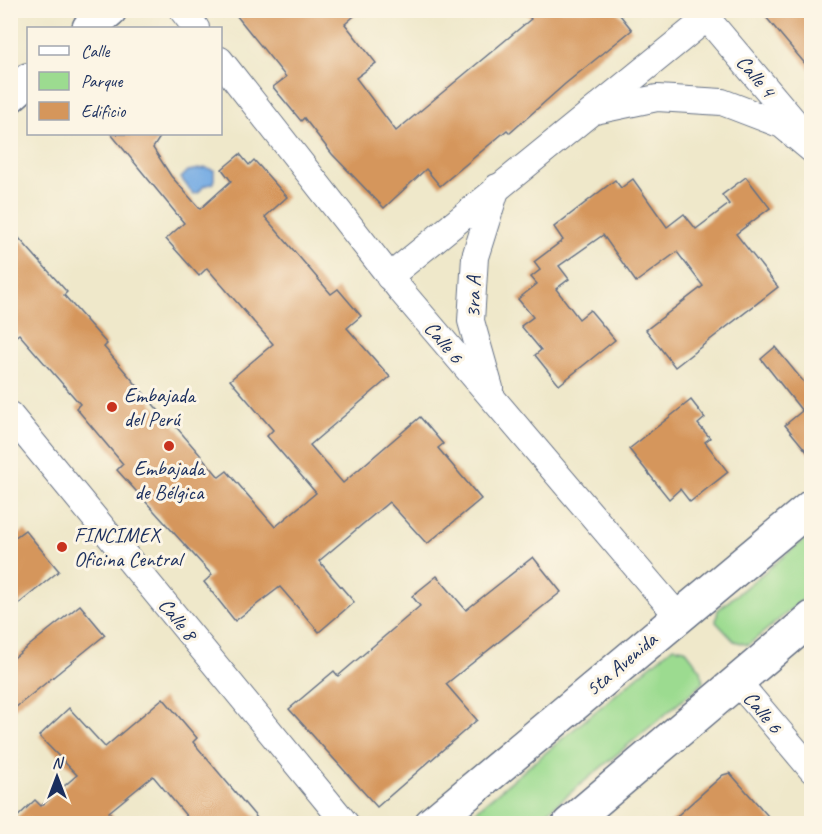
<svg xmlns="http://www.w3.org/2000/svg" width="822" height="834" font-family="Caveat,sans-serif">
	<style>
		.green { fill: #9cdb90; stroke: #5c8577; stroke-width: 1.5 }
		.water { fill: #75abe3; stroke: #486da0; stroke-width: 1.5 }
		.building { fill: #d5965b }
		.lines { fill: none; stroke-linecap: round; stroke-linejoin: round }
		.street-casing { stroke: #657084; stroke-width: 28 }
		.secondary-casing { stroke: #657084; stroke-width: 36 }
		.highway-casing { stroke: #657084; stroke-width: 36 }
		.street { stroke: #fff; stroke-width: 26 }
		.secondary { stroke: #fff; stroke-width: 33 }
		.highway { stroke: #fff; stroke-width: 33 }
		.poi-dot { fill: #c8321e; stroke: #fcf5e5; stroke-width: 2 }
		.labels { text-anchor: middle; stroke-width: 6; stroke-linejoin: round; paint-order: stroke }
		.street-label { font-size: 21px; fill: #1b2f5e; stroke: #fcf5e5 }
		.poi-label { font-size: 21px; fill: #1b2f5e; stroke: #fcf5e5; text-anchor: start }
	</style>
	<rect width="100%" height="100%" fill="#fcf5e5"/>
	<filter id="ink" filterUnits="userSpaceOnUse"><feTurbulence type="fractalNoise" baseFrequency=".0167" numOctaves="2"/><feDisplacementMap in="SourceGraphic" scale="12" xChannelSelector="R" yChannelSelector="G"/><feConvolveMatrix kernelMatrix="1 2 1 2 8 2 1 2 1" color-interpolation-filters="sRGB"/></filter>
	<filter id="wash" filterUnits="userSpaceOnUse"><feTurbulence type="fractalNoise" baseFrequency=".008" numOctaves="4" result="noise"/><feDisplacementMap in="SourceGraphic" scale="24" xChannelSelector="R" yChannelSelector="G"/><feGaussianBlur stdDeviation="1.35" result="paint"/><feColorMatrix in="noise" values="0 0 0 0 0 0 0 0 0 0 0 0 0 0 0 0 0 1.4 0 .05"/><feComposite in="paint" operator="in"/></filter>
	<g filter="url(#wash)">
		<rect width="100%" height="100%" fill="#efe8ca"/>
		<g class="green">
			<path d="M 811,534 L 811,593 L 748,645 L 734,641 L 716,622 L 718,610 Z"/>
			<path d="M 673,647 L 685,649 L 701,670 L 703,683 L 534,823 L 461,823 Z"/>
		</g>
		<path class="water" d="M 206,168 L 214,170 L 214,183 L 204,186 L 198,193 L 193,194 L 181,178 L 188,171 Z"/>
		<g id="blocks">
			<g class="building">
				<path d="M 232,10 L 361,10 L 345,24 L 376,63 L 356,78 L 396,131 L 531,19 L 524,10 L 616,10 L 632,30 L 565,84 L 510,133 L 507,130 L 440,186 L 426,169 L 384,208 L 332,154 L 304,118 L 301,121 L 273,87 L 286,77 Z"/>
				<path d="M 760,10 L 812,10 L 812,72 Z"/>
				<path d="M 111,134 L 162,134 L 153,148 L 171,176 L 200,209 L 231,181 L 222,169 L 240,154 L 249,165 L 254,160 L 287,197 L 265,217 L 331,294 L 338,289 L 361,316 L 347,328 L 390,377 L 310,445 L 343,483 L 420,417 L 443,444 L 438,448 L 481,499 L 427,544 L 389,502 L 319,561 L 354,602 L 319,632 L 280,587 L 235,621 L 204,582 L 212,575 L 117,470 L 123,464 L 76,408 L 80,404 L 19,334 L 10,341 L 10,228 L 67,292 L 64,295 L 107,344 L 104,347 L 170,424 L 172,422 L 219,477 L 227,471 L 275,527 L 316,493 L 267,436 L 273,430 L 230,380 L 273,344 L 207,268 L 199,276 L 166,239 L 184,223 Z"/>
				<path d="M 746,177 L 770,208 L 736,234 L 778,287 L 675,367 L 646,330 L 703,286 L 677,252 L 636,282 L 603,235 L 559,266 L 569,279 L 556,289 L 579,319 L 590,310 L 615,340 L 559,385 L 535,355 L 541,350 L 521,326 L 533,317 L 518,299 L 537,284 L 531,277 L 540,270 L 534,262 L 563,240 L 554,227 L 615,180 L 621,188 L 633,179 L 667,227 L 684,214 L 696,229 L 729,204 L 722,195 Z"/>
				<path d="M 775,347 L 812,392 L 812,458 L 785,425 L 802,411 L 761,359 Z"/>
				<path d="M 691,400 L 705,418 L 698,424 L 710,438 L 705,442 L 728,472 L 690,502 L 680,489 L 669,499 L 629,449 Z"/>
				<path d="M 25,530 L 59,571 L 10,611 L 10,541 Z"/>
				<path d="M 533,557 L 561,592 L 446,684 L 477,720 L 377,807 L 289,709 L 334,671 L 338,676 L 420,606 L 412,596 L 437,576 L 466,610 Z"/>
				<path d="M 80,605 L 105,635 L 10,712 L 10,661 Z"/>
				<path d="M 163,698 L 197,738 L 193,742 L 262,824 L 193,824 L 153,776 L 109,812 L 119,824 L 10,824 L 35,800 L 41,806 L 77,775 L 39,736 L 69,708 L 105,747 Z"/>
				<path d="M 730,773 L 775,824 L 668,824 L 723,775 Z"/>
			</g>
		</g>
	</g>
	<g filter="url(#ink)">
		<use href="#blocks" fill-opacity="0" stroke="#657084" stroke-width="1.5"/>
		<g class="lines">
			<defs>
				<g id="street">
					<path d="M 182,10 L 196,28"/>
					<path d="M 700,10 L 803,132"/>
					<path d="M 220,60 L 402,292 L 678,616"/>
					<path d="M 595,111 L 657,98 L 722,102 L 782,125 L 812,150"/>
					<path d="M 389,277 L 707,18"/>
					<path d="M 490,388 L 471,321 L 475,257 L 497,187"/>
					<path d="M 10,415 L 346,824"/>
					<path d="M 737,681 L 812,770"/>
				</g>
				<g id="secondary">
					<path d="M 89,28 L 110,10"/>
					<path d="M 10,96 L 28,80"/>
				</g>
				<g id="highway">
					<path d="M 431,824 L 812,506"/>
					<path d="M 569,824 L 812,618"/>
				</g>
			</defs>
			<use href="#street" class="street-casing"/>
			<use href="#secondary" class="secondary-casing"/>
			<use href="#highway" class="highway-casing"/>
			<use href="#street" class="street"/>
			<use href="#secondary" class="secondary"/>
			<use href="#highway" class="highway"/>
		</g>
	</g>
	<g class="poi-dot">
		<circle cx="112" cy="407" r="6"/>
		<circle cx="169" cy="446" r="6"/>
		<circle cx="62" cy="547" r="6"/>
	</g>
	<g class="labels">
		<g class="street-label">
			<text transform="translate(756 76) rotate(50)" y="7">Calle 4</text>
			<text transform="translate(473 297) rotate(-89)" y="7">3ra A</text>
			<text transform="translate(444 342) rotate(50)" y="7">Calle 6</text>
			<text transform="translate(178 619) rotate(51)" y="7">Calle 8</text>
			<text transform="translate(621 664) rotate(-40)" y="7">5ta Avenida</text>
			<text transform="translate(763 712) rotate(50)" y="7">Calle 6</text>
		</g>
		<g class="poi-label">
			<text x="124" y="402">Embajada<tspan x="124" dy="24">del Perú</tspan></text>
			<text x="169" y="475" text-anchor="middle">Embajada<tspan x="169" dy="24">de Bélgica</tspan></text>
			<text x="74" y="542">FINCIMEX<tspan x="74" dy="24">Oficina Central</tspan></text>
		</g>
	</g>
	<rect width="822" height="834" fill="none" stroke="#fcf5e5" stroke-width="36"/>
	<rect x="27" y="27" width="195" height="108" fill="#fcf5e5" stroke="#a2a6af" stroke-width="1.5"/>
	<rect x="39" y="46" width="30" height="9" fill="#ffffff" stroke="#a2a6af" stroke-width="1.5"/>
	<text x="81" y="57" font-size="18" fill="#1b2f5e">Calle</text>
	<rect x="39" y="72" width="30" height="18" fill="#9cdb90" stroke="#a2a6af" stroke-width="1.5"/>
	<text x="81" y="87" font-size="18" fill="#1b2f5e">Parque</text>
	<rect x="39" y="102" width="30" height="18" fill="#d5965b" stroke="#a2a6af" stroke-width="1.5"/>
	<text x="81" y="117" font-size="18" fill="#1b2f5e">Edificio</text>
	<g transform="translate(57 777)" stroke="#fcf5e5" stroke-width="4.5" paint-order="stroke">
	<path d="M0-4.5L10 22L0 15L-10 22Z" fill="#1b2f5e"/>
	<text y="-9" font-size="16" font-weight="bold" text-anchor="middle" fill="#1b2f5e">N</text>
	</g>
</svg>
